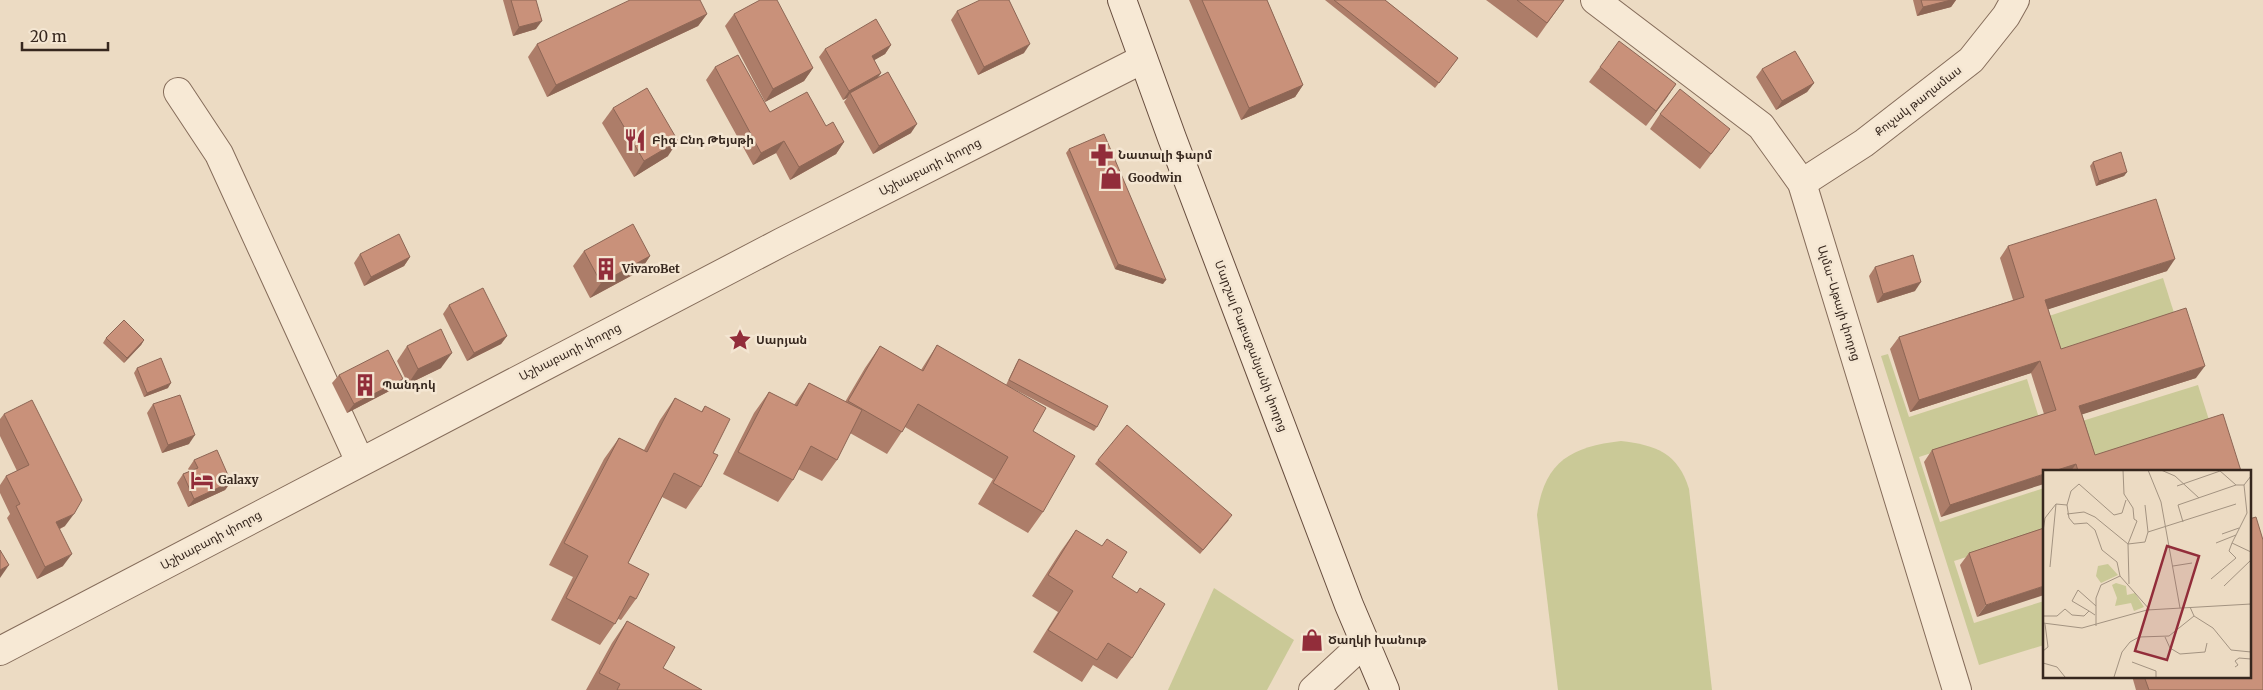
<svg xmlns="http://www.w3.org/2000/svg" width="2263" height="690" font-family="Merriweather,'Noto Sans Armenian',serif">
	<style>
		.green { fill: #cac997 }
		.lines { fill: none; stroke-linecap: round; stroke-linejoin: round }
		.minor-casing { stroke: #856c5a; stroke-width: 30 }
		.tertiary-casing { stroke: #856c5a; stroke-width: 30 }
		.secondary-casing { stroke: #674d3e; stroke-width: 30 }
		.minor { stroke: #f7e9d5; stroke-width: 28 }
		.tertiary { stroke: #f7e9d5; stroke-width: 28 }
		.secondary { stroke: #f7e9d5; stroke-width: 28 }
		.wall { fill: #ad7d69 }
		.shaded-wall { fill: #8d6655 }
		.building { fill: #c9917a; stroke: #8d6655 }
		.labels { text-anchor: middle; stroke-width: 5; stroke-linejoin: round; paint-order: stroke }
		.street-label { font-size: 12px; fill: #36271e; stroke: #f4e6d2 }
		.poi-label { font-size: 12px; font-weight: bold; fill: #36271e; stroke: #f4e6d2; text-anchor: start }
		.inset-road { fill: none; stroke: #a39381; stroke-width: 1 }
		.view { fill: #922d3a; fill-opacity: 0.15; stroke: #922d3a; stroke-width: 2.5 }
		.inset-edge { fill: none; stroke: #36271e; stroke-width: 2.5 }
	</style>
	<rect width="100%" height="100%" fill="#ecdbc3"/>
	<g class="green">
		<path d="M 2163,278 L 2175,316 L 2055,355 L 2043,318 Z"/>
		<path d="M 1888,354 L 1909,417 L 2027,379 L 2039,418 L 1919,457 L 1940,522 L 2044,488 L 2044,532 L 1954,561 L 1974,623 L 2044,601 L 2044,645 L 1979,665 L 1881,356 Z"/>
		<path d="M 2198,385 L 2209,420 L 2090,458 L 2079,422 Z"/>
		<path d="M 1621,441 C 1656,445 1678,453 1689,489 L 1712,690 L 1558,690 L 1537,515 C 1544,462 1570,447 1621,441 Z"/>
		<path d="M 1214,588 L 1294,640 L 1267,690 L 1168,690 Z"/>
	</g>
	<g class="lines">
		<defs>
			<g id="minor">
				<path d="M 178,92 L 219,154 L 360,462"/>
				<path d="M 1802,183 L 1864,143 L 1971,60 L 2006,16 L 2015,0"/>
				<path d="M 1313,690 L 1365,642"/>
			</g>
			<g id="tertiary">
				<path d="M 1595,0 L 1761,126 L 1802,183 L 1957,690"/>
				<path d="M 0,651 L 782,242 L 1143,59"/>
			</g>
			<path id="secondary" d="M 1122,0 L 1172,138 L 1349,605 L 1385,690"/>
		</defs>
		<use href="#minor" class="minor-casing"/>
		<use href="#tertiary" class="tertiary-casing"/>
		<use href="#secondary" class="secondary-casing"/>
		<use href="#minor" class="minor"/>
		<use href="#tertiary" class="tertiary"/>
		<use href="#secondary" class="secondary"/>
	</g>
	<g class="wall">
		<path d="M 503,0 L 536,0 L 536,29 L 513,36 Z"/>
		<path d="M 1189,0 L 1267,0 L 1303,85 L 1295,97 L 1241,120 Z"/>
		<path d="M 1325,0 L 1385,0 L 1458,58 L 1435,88 Z"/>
		<path d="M 1486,0 L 1564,0 L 1537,38 Z"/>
		<path d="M 1913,0 L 1956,0 L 1951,7 L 1917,16 Z"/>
		<path d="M 957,11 L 1024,53 L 978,75 L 951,20 Z"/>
		<path d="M 707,14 L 698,26 L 547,97 L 528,57 L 537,44 Z"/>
		<path d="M 734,14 L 813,68 L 804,81 L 765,102 L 725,26 Z"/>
		<path d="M 891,45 L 885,54 L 874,60 L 878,78 L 911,133 L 873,154 L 844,102 L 847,98 L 843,100 L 819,57 L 825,49 Z"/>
		<path d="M 715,67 L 770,112 L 826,126 L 844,142 L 836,154 L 790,180 L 776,153 L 753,165 L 706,80 Z"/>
		<path d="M 1600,67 L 1676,84 L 1646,126 L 1589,82 Z"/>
		<path d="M 1762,69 L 1814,83 L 1807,92 L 1776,110 L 1756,77 Z"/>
		<path d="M 613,108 L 668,156 L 634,177 L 602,123 Z"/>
		<path d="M 1660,114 L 1719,144 L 1700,169 L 1650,129 Z"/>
		<path d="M 1069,149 L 1163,284 L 1115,269 L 1066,153 Z"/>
		<path d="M 2093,162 L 2127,172 L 2124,176 L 2096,186 L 2090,166 Z"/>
		<path d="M 2008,246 L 2167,271 L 2048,309 L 2061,349 L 2196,378 L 2082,414 L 2095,455 L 2241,471 L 2044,471 L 1941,517 L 1924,462 L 1932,450 L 2044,414 L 2031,373 L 1910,412 L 1890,349 L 1899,337 L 2013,300 L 2000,258 Z"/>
		<path d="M 584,251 L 650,256 L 640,271 L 590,298 L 573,266 Z"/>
		<path d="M 360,254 L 410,257 L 404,266 L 364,286 L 354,263 Z"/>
		<path d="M 1875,267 L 1915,291 L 1877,303 L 1869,276 Z"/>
		<path d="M 449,305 L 507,336 L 501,344 L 467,361 L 443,314 Z"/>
		<path d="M 106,338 L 144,340 L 141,345 L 124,363 L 103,343 Z"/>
		<path d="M 937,345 L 1033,431 L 1043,512 L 1028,533 L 978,504 L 993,479 L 905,427 L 887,454 L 850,433 L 837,460 L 822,481 L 798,469 L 793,480 L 778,502 L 723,474 L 754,413 L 769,392 L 794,405 L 809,383 L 845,402 L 865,368 L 880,346 L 921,370 Z"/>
		<path d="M 407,346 L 441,368 L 408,384 L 397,361 Z"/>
		<path d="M 1019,359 L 1097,427 L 1094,431 L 1006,385 L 1016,364 Z"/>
		<path d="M 137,368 L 168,388 L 144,397 L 134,373 Z"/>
		<path d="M 339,375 L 403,379 L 397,387 L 347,413 L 332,383 Z"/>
		<path d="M 675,398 L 701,412 L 705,406 L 713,453 L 701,487 L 686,509 L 662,497 L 628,563 L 636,599 L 621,620 L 618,619 L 600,645 L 551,620 L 573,577 L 549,565 L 604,459 L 619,438 L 644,450 L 660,420 Z"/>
		<path d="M 153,404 L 189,444 L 162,453 L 147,413 Z"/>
		<path d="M 4,414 L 65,526 L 60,529 L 63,566 L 37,579 L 7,518 L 10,514 L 0,493 L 0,485 L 6,476 L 17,471 L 0,436 L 0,419 Z"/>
		<path d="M 194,460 L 231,482 L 225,490 L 188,507 L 177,483 L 183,474 L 190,471 L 188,469 Z"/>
		<path d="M 1098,460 L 1229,520 L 1200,554 L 1095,464 Z"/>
		<path d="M 2044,528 L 1977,617 L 1960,565 L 1969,553 Z"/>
		<path d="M 1076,530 L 1112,577 L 1132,658 L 1117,679 L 1093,665 L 1082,682 L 1033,652 L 1058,612 L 1032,596 L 1061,551 Z"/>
		<path d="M 627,621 L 663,668 L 702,690 L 586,690 L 612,643 Z"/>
		<path d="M 2132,676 L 2249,676 L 2263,690 L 2136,690 Z"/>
	</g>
	<g class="shaded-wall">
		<path d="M 1951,0 L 1956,0 L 1951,7 L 1917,16 L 1923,7 Z"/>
		<path d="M 707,14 L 698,26 L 547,97 L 556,85 Z"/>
		<path d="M 542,21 L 536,29 L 513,36 L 519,27 Z"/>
		<path d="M 1030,44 L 1024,53 L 978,75 L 984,67 Z"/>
		<path d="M 891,45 L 885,54 L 866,65 L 872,56 Z"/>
		<path d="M 813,68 L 804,81 L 765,102 L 773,89 Z"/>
		<path d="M 881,73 L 875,82 L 850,93 L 847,98 L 843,100 L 849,91 Z"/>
		<path d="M 1814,83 L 1807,92 L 1776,110 L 1782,101 Z"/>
		<path d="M 1676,84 L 1666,99 L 1646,126 L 1656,111 Z"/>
		<path d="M 1303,85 L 1295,97 L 1241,120 L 1249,108 Z"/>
		<path d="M 917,124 L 911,133 L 873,154 L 879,146 Z"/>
		<path d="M 678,141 L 668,156 L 634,177 L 644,161 Z"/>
		<path d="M 784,141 L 776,153 L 753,165 L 761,153 Z"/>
		<path d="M 844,142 L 836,154 L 790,180 L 799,167 Z"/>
		<path d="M 2127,172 L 2124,176 L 2096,186 L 2099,181 Z"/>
		<path d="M 650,256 L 640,271 L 590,298 L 601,283 Z"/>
		<path d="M 410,257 L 404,266 L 364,286 L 371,277 Z"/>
		<path d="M 2175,259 L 2167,271 L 2037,313 L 2045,300 Z"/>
		<path d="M 1118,264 L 1166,280 L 1163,284 L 1115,269 Z"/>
		<path d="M 1921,282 L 1915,291 L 1877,303 L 1883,294 Z"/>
		<path d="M 507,336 L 501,344 L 467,361 L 474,353 Z"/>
		<path d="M 144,340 L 141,345 L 124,363 L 127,358 Z"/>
		<path d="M 452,353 L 441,368 L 408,384 L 418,369 Z"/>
		<path d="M 2040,361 L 2031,373 L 1910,412 L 1919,400 Z"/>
		<path d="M 2205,366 L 2196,378 L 2071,418 L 2079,406 Z"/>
		<path d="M 403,379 L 397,387 L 347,413 L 354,404 Z"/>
		<path d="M 171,383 L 168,388 L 144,397 L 147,393 Z"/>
		<path d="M 195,435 L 189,444 L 162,453 L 168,445 Z"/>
		<path d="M 2076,464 L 2071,471 L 2054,471 Z"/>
		<path d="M 2044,474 L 2044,484 L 1941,517 L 1950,505 Z"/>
		<path d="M 231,482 L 225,490 L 188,507 L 194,499 Z"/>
		<path d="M 74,514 L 65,526 L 48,534 L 56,522 Z"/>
		<path d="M 72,554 L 63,566 L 37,579 L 45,567 Z"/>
		<path d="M 9,565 L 0,578 L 0,570 Z"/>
		<path d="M 2044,586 L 2044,595 L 1977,617 L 1986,605 Z"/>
	</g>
	<g class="building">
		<path d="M 511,0 L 536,0 L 542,21 L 519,27 Z"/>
		<path d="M 630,0 L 700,0 L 707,14 L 556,85 L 537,44 Z"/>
		<path d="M 760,0 L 777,0 L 813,68 L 773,89 L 734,14 Z"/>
		<path d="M 980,0 L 1009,0 L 1030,44 L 984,67 L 957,11 Z"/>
		<path d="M 1202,0 L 1267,0 L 1303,85 L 1249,108 Z"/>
		<path d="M 1334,0 L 1385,0 L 1458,58 L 1439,83 Z"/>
		<path d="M 1517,0 L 1564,0 L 1547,23 Z"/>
		<path d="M 1921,0 L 1951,0 L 1923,7 Z"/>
		<path d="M 876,19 L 891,45 L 872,56 L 881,73 L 849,91 L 825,49 Z"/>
		<path d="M 1619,41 L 1676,84 L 1656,111 L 1600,67 Z"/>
		<path d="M 1795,51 L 1814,83 L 1782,101 L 1762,69 Z"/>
		<path d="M 738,55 L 770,112 L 807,92 L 826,126 L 833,122 L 844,142 L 799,167 L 784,141 L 761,153 L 715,67 Z"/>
		<path d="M 888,72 L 917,124 L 879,146 L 850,93 Z"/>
		<path d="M 647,88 L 678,141 L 644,161 L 613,108 Z"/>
		<path d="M 1680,89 L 1730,129 L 1711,154 L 1660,114 Z"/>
		<path d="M 1104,134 L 1166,280 L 1118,264 L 1069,149 Z"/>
		<path d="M 2121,152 L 2127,172 L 2099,181 L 2093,162 Z"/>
		<path d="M 2156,199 L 2175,259 L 2045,300 L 2061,349 L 2186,308 L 2205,366 L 2079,406 L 2095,455 L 2223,414 L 2241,471 L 2078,471 L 2076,464 L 2054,471 L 2044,471 L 2044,474 L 1950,505 L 1932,450 L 2056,410 L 2040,361 L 1919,400 L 1899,337 L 2024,297 L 2008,246 Z"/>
		<path d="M 633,224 L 650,256 L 601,283 L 584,251 Z"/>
		<path d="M 399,234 L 410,257 L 371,277 L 360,254 Z"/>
		<path d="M 1913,255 L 1921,282 L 1883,294 L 1875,267 Z"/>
		<path d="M 483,288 L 507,336 L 474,353 L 449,305 Z"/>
		<path d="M 124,320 L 144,340 L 127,358 L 106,338 Z"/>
		<path d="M 441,329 L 452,353 L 418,369 L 407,346 Z"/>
		<path d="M 937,345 L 1046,408 L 1033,431 L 1075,456 L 1043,512 L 993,483 L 1008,457 L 918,404 L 902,432 L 848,401 L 880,346 L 923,371 Z"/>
		<path d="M 388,350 L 403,379 L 354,404 L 339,375 Z"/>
		<path d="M 161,358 L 171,383 L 147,393 L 137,368 Z"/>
		<path d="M 1019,359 L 1108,406 L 1097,427 L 1009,380 Z"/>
		<path d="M 809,383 L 862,410 L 837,460 L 811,446 L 793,480 L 738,452 L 769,392 L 797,406 Z"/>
		<path d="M 180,395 L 195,435 L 168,445 L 153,404 Z"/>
		<path d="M 675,398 L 702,412 L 705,406 L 730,419 L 713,453 L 718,455 L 701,487 L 674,473 L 628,563 L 649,574 L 636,599 L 630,596 L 615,624 L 566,598 L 588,556 L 564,543 L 619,438 L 647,452 Z"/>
		<path d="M 32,400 L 82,500 L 74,514 L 56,522 L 72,554 L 45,567 L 16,506 L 20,504 L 6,476 L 29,465 L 4,414 Z"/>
		<path d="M 1127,425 L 1232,515 L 1203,550 L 1098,460 Z"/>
		<path d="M 217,450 L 231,482 L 194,499 L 183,474 L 198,468 L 194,460 Z"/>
		<path d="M 2256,517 L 2263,540 L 2263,690 L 2149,690 L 2144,676 L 2249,676 L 2249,519 Z"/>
		<path d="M 2044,528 L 2044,586 L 1986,605 L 1969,553 Z"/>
		<path d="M 1076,530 L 1102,546 L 1107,539 L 1127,552 L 1112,577 L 1137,593 L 1140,588 L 1165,604 L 1132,658 L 1108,643 L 1097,660 L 1048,630 L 1073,591 L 1048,575 Z"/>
		<path d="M 0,550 L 9,565 L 0,570 Z"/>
		<path d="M 627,621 L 675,647 L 663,668 L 702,690 L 617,690 L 620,684 L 599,673 Z"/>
	</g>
	<defs>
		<symbol id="restaurant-bare" viewBox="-9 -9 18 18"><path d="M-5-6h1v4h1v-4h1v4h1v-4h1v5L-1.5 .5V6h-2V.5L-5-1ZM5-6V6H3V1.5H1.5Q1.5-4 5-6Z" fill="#922d3a" stroke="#f4e6d2" stroke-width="2.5" paint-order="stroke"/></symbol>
		<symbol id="pharmacy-bare" viewBox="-9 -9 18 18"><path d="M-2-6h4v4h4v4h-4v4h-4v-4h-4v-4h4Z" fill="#922d3a" stroke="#f4e6d2" stroke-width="2.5" paint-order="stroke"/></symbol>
		<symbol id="shop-bare" viewBox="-9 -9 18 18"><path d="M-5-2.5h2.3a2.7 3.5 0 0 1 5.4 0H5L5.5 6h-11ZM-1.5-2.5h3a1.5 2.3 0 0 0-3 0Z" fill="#922d3a" stroke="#f4e6d2" stroke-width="2.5" paint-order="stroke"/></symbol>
		<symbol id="building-bare" viewBox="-9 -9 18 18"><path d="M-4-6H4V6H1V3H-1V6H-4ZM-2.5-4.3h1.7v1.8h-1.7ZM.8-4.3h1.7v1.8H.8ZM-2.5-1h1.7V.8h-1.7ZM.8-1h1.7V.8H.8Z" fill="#922d3a" stroke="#f4e6d2" stroke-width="2.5" paint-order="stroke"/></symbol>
		<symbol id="sight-bare" viewBox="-9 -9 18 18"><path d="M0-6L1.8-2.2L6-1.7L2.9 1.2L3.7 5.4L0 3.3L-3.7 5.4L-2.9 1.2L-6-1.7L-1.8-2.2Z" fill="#922d3a" stroke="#f4e6d2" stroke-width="2.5" paint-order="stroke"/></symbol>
		<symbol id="hotel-bare" viewBox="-9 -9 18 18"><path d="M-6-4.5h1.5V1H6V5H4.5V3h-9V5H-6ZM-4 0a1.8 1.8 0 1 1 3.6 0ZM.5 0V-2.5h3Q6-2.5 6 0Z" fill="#922d3a" stroke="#f4e6d2" stroke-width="2.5" paint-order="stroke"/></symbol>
	</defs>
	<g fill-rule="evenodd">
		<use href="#restaurant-bare" x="619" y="124" width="32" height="32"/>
		<use href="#pharmacy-bare" x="1086" y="139" width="32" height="32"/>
		<use href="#shop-bare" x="1095" y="162" width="32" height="32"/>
		<use href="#building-bare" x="590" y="253" width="32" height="32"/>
		<use href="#sight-bare" x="724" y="324" width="32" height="32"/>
		<use href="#building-bare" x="349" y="369" width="32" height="32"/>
		<use href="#hotel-bare" x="186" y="464" width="32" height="32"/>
		<use href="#shop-bare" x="1296" y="624" width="32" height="32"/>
	</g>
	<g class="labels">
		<g class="street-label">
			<text transform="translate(1918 101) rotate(-38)" y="4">Քուչակ թաղամաս</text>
			<text transform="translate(930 167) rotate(-27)" y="4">Աշխաբադի փողոց</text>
			<text transform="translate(1839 303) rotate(73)" y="4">Ալմա-Աթայի փողոց</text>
			<text transform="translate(1251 346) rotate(69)" y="4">Մարշալ Բաբաջանյանի փողոց</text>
			<text transform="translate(570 352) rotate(-27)" y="4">Աշխաբադի փողոց</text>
			<text transform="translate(211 540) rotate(-28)" y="4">Աշխաբադի փողոց</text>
		</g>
		<g class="poi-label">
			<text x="652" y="144">Բիգ Ընդ Թեյսթի</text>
			<text x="1118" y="159">Նատալի ֆարմ</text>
			<text x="1128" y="182">Goodwin</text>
			<text x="622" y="273">VivaroBet</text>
			<text x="756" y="344">Սարյան</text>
			<text x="382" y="389">Պանդոկ</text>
			<text x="218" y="484">Galaxy</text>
			<text x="1328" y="644">Ծաղկի խանութ</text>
		</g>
	</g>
	<g transform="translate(2043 470)">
		<rect width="208" height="208" fill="#ecdbc3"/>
		<path d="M 65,94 L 75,105 L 58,113 L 53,106 L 55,96 ZM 73,113 L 83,116 L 84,125 L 92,123 L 101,137 L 91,141 L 88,133 L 72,136 L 74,128 L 69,115 Z" fill="#cac997"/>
		<path class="inset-road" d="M 80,0 L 81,24 L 90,38 L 91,49 L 94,51 L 85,74 L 86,114M 105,0 L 118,32 L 137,138M 118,0 L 132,6 L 156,28M 176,0 L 193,15 L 201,15M 134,16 L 180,0M 102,35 L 105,62M 204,43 L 189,73 L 208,82M 204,43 L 201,15 L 208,6M 24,44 L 41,42 L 52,47 L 85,74M 140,52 L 135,35 L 193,15M 0,61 L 2,48 L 13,34M 179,64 L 196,58M 173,73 L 193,65M 85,74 L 102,72 L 105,62 L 193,34M 130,96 L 149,93M 7,97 L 13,34 L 24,35M 77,106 L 74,92 L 59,80 L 52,60 L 44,53 L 31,54 L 26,48 L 24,35 L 28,21 L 36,14 L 71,45 L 79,43 L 83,30M 77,106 L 107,140M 168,109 L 193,88 L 186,81 L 189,73M 181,116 L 208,90M 46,141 L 29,131 L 35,120 L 53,136M 0,146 L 14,146 L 22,139 L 29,145 L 41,146 L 46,141 L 52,145M 151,146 L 170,158 L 188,180 L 208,182M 0,153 L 39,158 L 104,140 L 208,134M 53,156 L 53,128 L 58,115 L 77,106M 122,167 L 127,178 L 137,184 L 162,182 L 164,173M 0,181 L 5,177 L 2,154M 89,192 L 113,201 L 113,207M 0,193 L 14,197 L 22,207M 192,197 L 195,195 L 192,191 L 196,188 L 208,189M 71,207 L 79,182 L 87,172 L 96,167 L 126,166 L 151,146 L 147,137"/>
		<path class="view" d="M 124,76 L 156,86 L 124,190 L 92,181 Z"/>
		<rect width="208" height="208" class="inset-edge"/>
	</g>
	<path d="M22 42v8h86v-8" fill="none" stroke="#36271e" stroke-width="2.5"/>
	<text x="30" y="42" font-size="15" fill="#36271e" stroke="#f4e6d2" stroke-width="4" paint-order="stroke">20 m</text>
</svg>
